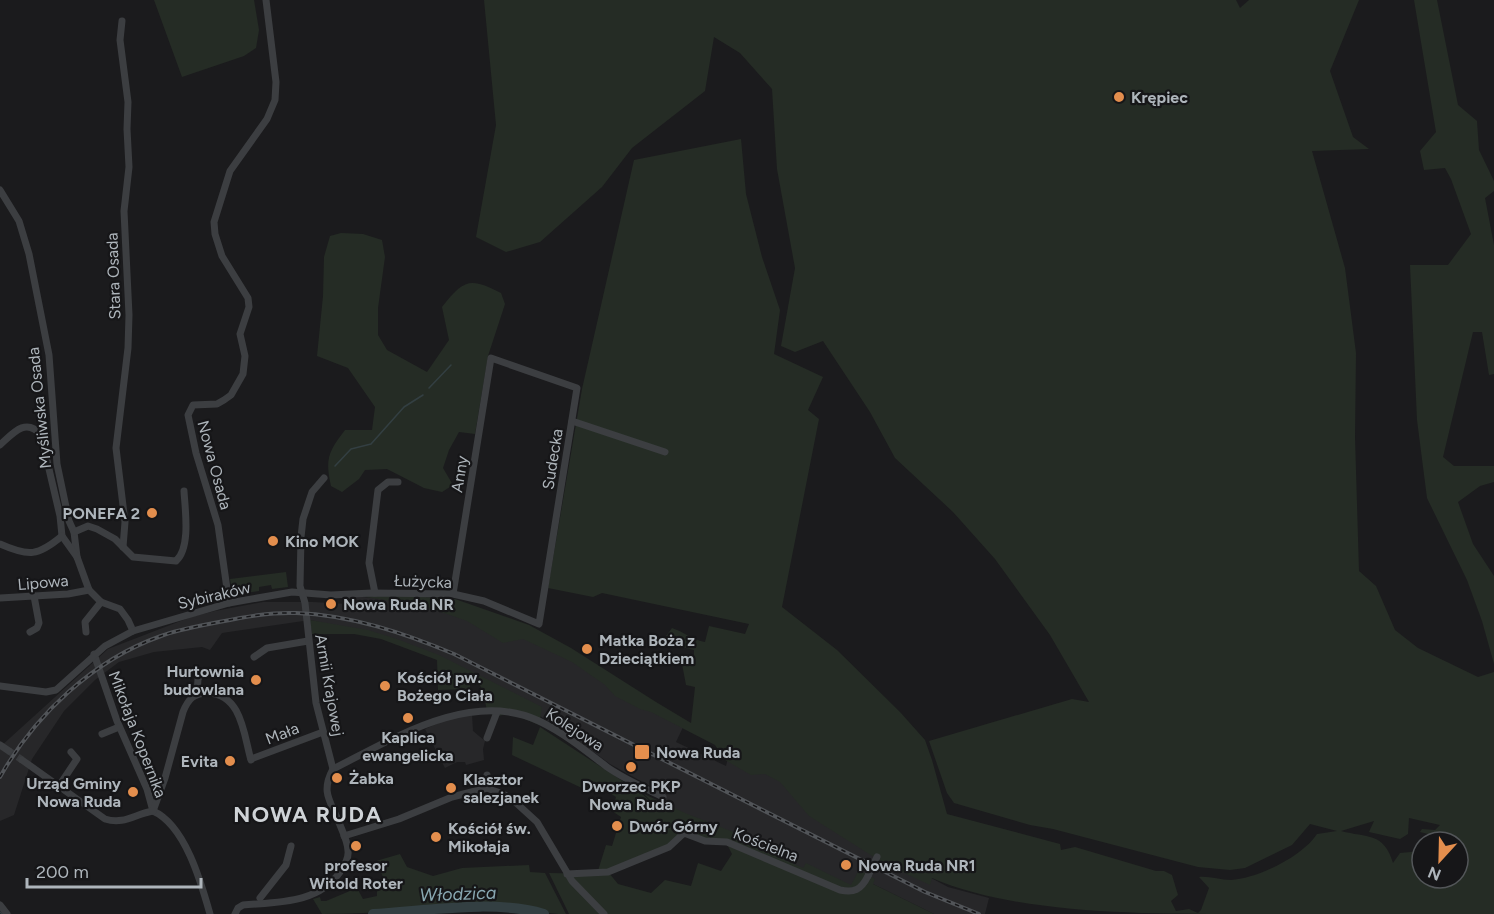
<svg xmlns="http://www.w3.org/2000/svg" width="1494" height="914" font-family="Figtree,sans-serif">
	<style>
		.built { fill: #272729 }
		.green { fill: #252c25; fill-rule: evenodd }
		.lines { fill: none; stroke-linecap: round; stroke-linejoin: round }
		.stream { stroke: #333f42; stroke-width: 1.5 }
		.river { stroke: #333f42; stroke-width: 10 }
		.minor-tunnel { stroke: #383a3d; stroke-width: 7; stroke-dasharray: 7 3.5; stroke-linecap: butt }
		.minor { stroke: #3c3e41; stroke-width: 7 }
		.rail-casing { stroke: #515458; stroke-width: 4 }
		.rail { stroke: #161618; stroke-width: 1.5; stroke-dasharray: 4.5; stroke-linecap: butt }
		.minor-bridge { stroke: #3c3e41; stroke-width: 7 }
		.poi-dot { fill: #e38e4d; stroke: #161618; stroke-width: 2 }
		.labels { text-anchor: middle; stroke-width: 4.5; stroke-linejoin: round; paint-order: stroke }
		.poi-label { font-size: 16px; font-weight: bold; fill: #aeb5bb; stroke: #161618; text-anchor: start }
		.street-label { font-size: 16px; fill: #aeb5bb; stroke: #161618 }
		.water-label { font-size: 18px; font-style: italic; fill: #89a8b2; stroke: #161618 }
		.district-label { font-size: 22px; font-weight: bold; letter-spacing: 1.5px; fill: #cfd3d7; stroke: #161618 }
	</style>
	<rect width="100%" height="100%" fill="#1b1b1d"/>
	<g class="built">
		<path d="M 349,596 L 455,604 L 539,634 L 685,723 L 676,742 L 726,766 L 731,746 L 879,850 L 948,887 L 989,898 L 985,914 L 934,914 L 873,884 L 853,886 L 820,877 L 662,805 L 666,795 L 610,764 L 568,733 L 469,673 L 383,637 L 310,620 L 222,633 L 210,650 L 202,647 L 154,652 L 119,662 L 95,680 L 64,711 L 32,759 L 14,815 L 0,821 L 0,747 L 108,649 L 191,617 L 215,611 L 263,602 L 313,602 L 347,604 Z"/>
		<path d="M 472,714 L 473,731 L 485,741 L 483,749 L 484,760 L 466,765 L 465,762 L 457,762 L 445,768 L 425,729 L 448,719 Z"/>
	</g>
	<g class="green">
		<path d="M 154,0 L 254,0 L 259,30 L 256,48 L 244,56 L 182,77 Z"/>
		<path d="M 484,0 L 1236,0 L 1240,8 L 1249,0 L 1359,0 L 1330,71 L 1353,137 L 1369,149 L 1312,151 L 1345,268 L 1356,353 L 1355,437 L 1359,571 L 1376,586 L 1395,630 L 1418,648 L 1478,677 L 1494,672 L 1494,914 C 1407,914 1320,914 1233,914 C 1142,914 1015,914 932,878 L 930,885 L 885,864 L 809,816 L 780,782 L 765,774 L 751,775 L 725,760 L 715,745 L 651,712 L 640,709 L 615,696 L 605,685 L 572,662 L 523,639 L 503,643 L 467,621 L 424,606 L 359,596 L 363,593 L 455,599 L 529,625 L 571,648 L 656,702 L 691,723 L 695,687 L 686,685 L 682,664 L 694,661 L 694,650 L 669,644 L 666,636 L 672,628 C 684,632 693,640 705,642 L 709,626 L 745,634 L 749,624 L 602,593 L 593,597 L 548,588 L 582,389 L 634,160 L 741,139 L 746,194 L 762,257 L 780,310 L 774,354 L 823,377 L 808,410 L 819,419 L 782,607 L 837,650 L 900,712 L 925,740 L 932,760 L 947,814 L 1060,844 L 1061,850 L 1075,847 L 1156,871 L 1164,871 L 1172,875 L 1178,895 L 1171,901 L 1176,911 L 1189,909 L 1198,913 L 1201,910 L 1209,888 L 1199,877 C 1209,876 1220,880 1231,880 C 1257,879 1303,856 1317,834 L 1337,831 L 1310,824 L 1292,845 L 1245,868 L 1230,870 L 1198,867 L 1053,829 L 1030,825 L 954,803 L 947,793 L 929,741 L 1072,699 L 1089,702 L 1050,635 L 995,559 L 953,512 L 895,458 L 870,412 L 823,341 L 795,352 L 781,346 L 795,268 L 777,169 L 772,89 L 740,53 L 714,37 L 705,91 L 632,148 L 602,187 L 540,242 L 506,252 L 476,237 L 496,125 ZM 1409,818 L 1440,825 L 1435,830 L 1422,829 L 1420,832 L 1440,837 L 1438,842 L 1458,842 L 1458,878 L 1422,878 L 1422,851 L 1400,853 L 1393,863 C 1384,832 1367,838 1341,831 L 1374,821 L 1369,832 L 1400,839 L 1408,834 Z"/>
		<path d="M 1414,0 L 1437,0 L 1458,105 L 1477,121 L 1479,150 L 1494,181 L 1494,191 L 1485,198 L 1494,245 L 1494,374 L 1489,375 L 1482,332 L 1473,332 L 1443,457 L 1454,466 L 1494,466 L 1494,482 L 1480,486 L 1458,502 L 1473,544 L 1494,576 L 1494,664 L 1482,621 L 1467,580 L 1427,498 L 1417,420 L 1410,265 L 1448,265 L 1471,234 L 1451,179 L 1445,168 L 1424,170 L 1420,151 L 1436,132 Z"/>
		<path d="M 341,233 L 363,234 L 382,240 L 385,257 L 378,308 L 378,335 L 387,350 L 427,372 L 449,340 L 442,307 C 464,279 470,277 501,293 L 505,304 L 488,356 L 475,434 L 459,432 L 449,450 L 443,468 L 453,485 L 442,492 L 424,488 L 387,469 L 365,470 L 359,479 L 342,492 L 331,486 C 325,459 328,452 345,430 L 372,430 L 375,407 L 348,368 L 317,356 L 323,296 L 324,257 L 330,236 Z"/>
		<path d="M 286,572 L 288,587 L 272,589 L 271,585 L 259,587 L 259,591 L 236,594 L 232,590 L 230,579 Z"/>
		<path d="M 310,620 L 368,630 L 397,639 L 439,655 L 542,707 L 539,725 L 510,713 L 495,717 L 487,711 C 484,695 484,685 470,676 L 470,689 L 438,690 L 437,660 L 381,639 L 354,634 L 312,634 Z"/>
		<path d="M 540,727 L 641,793 L 658,808 L 644,794 L 685,813 L 746,837 L 785,860 L 803,868 L 806,863 L 851,885 L 859,870 L 875,879 L 873,884 L 934,914 L 569,914 L 549,873 L 597,874 L 606,845 L 612,846 L 621,817 L 612,811 L 616,797 L 591,781 L 586,790 L 512,755 L 513,737 L 533,745 ZM 684,833 L 705,841 L 726,842 L 732,854 L 721,871 L 698,863 L 691,886 L 665,880 L 651,893 L 618,884 L 609,873 L 669,847 Z"/>
		<path d="M 400,854 L 407,867 L 433,876 L 462,868 L 529,865 L 530,872 L 545,873 L 566,914 C 540,914 515,906 488,907 C 433,908 378,914 322,914 L 313,899 L 320,897 L 321,901 L 326,901 L 357,888 L 363,899 L 377,896 L 377,889 L 387,886 L 376,861 Z"/>
	</g>
	<g class="lines">
		<g class="stream">
			<path d="M 429,388 L 451,365"/>
			<path d="M 335,466 L 351,449 L 371,444 L 404,407 L 423,395"/>
			<path d="M 0,912 L 2,914"/>
		</g>
		<path class="river" d="M 373,914 C 426,911 493,899 544,914"/>
		<path class="minor-tunnel" d="M 9,751 L 22,760"/>
		<g class="minor">
			<path d="M 122,21 L 120,40 L 128,102 L 127,129 L 129,167 L 124,211 L 129,315 L 128,348 L 116,448 L 125,522 L 123,547"/>
			<path d="M 0,190 L 19,221 L 29,254 L 49,355 L 57,464 L 69,521 L 74,532 L 77,557"/>
			<path d="M 572,421 L 665,452"/>
			<path d="M 0,445 C 13,433 26,417 41,435 L 60,516 L 62,536 L 77,557 L 89,590 L 101,602 L 120,609 L 128,620 L 133,631"/>
			<path d="M 74,532 L 88,526 L 97,529 L 115,539 L 133,557 L 176,561 C 191,548 185,509 184,491"/>
			<path d="M 0,544 C 29,557 38,556 62,536"/>
			<path d="M 375,593 L 369,563 L 378,490 L 388,482 L 398,482"/>
			<path d="M 0,598 L 68,594 L 89,590"/>
			<path d="M 229,603 L 218,525 L 196,453 L 188,415 L 193,405 L 217,404 L 224,400 L 231,395 L 243,374 L 245,356 L 240,334 L 249,307 L 248,298 L 222,256 L 215,234 L 214,222 L 230,171 L 267,119 L 275,100 L 276,82 L 266,0"/>
			<path d="M 30,632 L 37,628 L 39,623 L 34,596"/>
			<path d="M 86,632 L 85,622 L 101,602"/>
			<path d="M 94,654 L 117,721 L 147,789 L 153,811 C 185,825 201,882 210,914"/>
			<path d="M 254,657 L 267,648 L 308,641"/>
			<path d="M 0,686 L 46,692 L 56,690 L 105,646 L 133,631 L 229,603 L 292,592 L 331,595 L 372,593 L 453,594 L 484,601 L 539,624 L 577,388 L 491,358 L 453,594"/>
			<path d="M 197,694 L 198,679 L 202,672"/>
			<path d="M 102,734 L 119,727"/>
			<path d="M 487,738 L 497,712"/>
			<path d="M 0,745 L 9,751"/>
			<path d="M 251,759 L 323,732"/>
			<path d="M 22,760 L 105,819 C 124,825 135,814 153,811"/>
			<path d="M 333,769 C 393,739 471,689 539,721 C 564,733 585,750 607,767 C 624,779 645,788 663,797"/>
			<path d="M 487,775 L 487,788"/>
			<path d="M 59,786 L 77,759 L 71,752"/>
			<path d="M 153,811 L 165,778 L 183,712 C 188,699 194,693 208,693 C 242,694 244,736 251,760"/>
			<path d="M 344,836 L 399,819 L 452,797 L 487,788 L 505,795 L 514,801 L 537,822 L 572,881 L 604,914"/>
			<path d="M 567,874 L 608,872 L 669,847 L 684,833 L 705,841 L 727,842 L 840,890 C 854,893 861,890 868,876"/>
			<path d="M 260,898 L 286,865 L 291,846"/>
			<path d="M 0,905 L 7,914"/>
			<path d="M 235,914 L 238,908 L 243,905 C 277,902 318,904 340,872 C 344,866 349,859 348,851 C 348,843 343,832 340,825 C 331,801 320,793 333,769 L 316,703 L 305,603 L 300,586 L 301,537 L 303,519 L 312,492 L 324,478"/>
		</g>
		<defs>
			<path id="rail" d="M 0,777 C 35,715 93,660 161,636 C 180,629 200,626 219,622 C 244,617 270,612 296,613 C 351,615 404,633 454,654 L 925,892 L 979,914"/>
		</defs>
		<use href="#rail" class="rail-casing"/>
		<use href="#rail" class="rail"/>
		<path class="minor-bridge" d="M 868,876 L 877,857"/>
	</g>
	<g class="poi-dot">
		<circle cx="1119" cy="97" r="6"/>
		<circle cx="152" cy="513" r="6"/>
		<circle cx="273" cy="541" r="6"/>
		<circle cx="331" cy="604" r="6"/>
		<circle cx="587" cy="649" r="6"/>
		<circle cx="256" cy="680" r="6"/>
		<circle cx="385" cy="686" r="6"/>
		<circle cx="408" cy="718" r="6"/>
		<rect x="634" y="744" width="16" height="16" rx="3"/>
		<circle cx="230" cy="761" r="6"/>
		<circle cx="631" cy="767" r="6"/>
		<circle cx="337" cy="778" r="6"/>
		<circle cx="451" cy="788" r="6"/>
		<circle cx="133" cy="792" r="6"/>
		<circle cx="617" cy="826" r="6"/>
		<circle cx="436" cy="837" r="6"/>
		<circle cx="356" cy="846" r="6"/>
		<circle cx="846" cy="865" r="6"/>
	</g>
	<g class="labels">
		<g class="poi-label">
			<text x="1131" y="103">Krępiec</text>
			<text x="140" y="519" text-anchor="end">PONEFA 2</text>
			<text x="285" y="547">Kino MOK</text>
			<text x="343" y="610">Nowa Ruda NR</text>
			<text x="599" y="646">Matka Boża z<tspan x="599" dy="18">Dzieciątkiem</tspan></text>
			<text x="244" y="677" text-anchor="end">Hurtownia<tspan x="244" dy="18">budowlana</tspan></text>
			<text x="397" y="683">Kościół pw.<tspan x="397" dy="18">Bożego Ciała</tspan></text>
			<text x="408" y="743" text-anchor="middle">Kaplica<tspan x="408" dy="18">ewangelicka</tspan></text>
			<text x="656" y="758">Nowa Ruda</text>
			<text x="218" y="767" text-anchor="end">Evita</text>
			<text x="349" y="784">Żabka</text>
			<text x="463" y="785">Klasztor<tspan x="463" dy="18">salezjanek</tspan></text>
			<text x="121" y="789" text-anchor="end">Urząd Gminy<tspan x="121" dy="18">Nowa Ruda</tspan></text>
			<text x="631" y="792" text-anchor="middle">Dworzec PKP<tspan x="631" dy="18">Nowa Ruda</tspan></text>
			<text x="629" y="832">Dwór Górny</text>
			<text x="448" y="834">Kościół św.<tspan x="448" dy="18">Mikołaja</tspan></text>
			<text x="356" y="871" text-anchor="middle">profesor<tspan x="356" dy="18">Witold Roter</tspan></text>
			<text x="858" y="871">Nowa Ruda NR1</text>
		</g>
		<g class="street-label">
			<text transform="translate(113 276) rotate(-92)" y="6">Stara Osada</text>
			<text transform="translate(39 408) rotate(-96)" y="6">Myśliwska Osada</text>
			<text transform="translate(552 459) rotate(-81)" y="6">Sudecka</text>
			<text transform="translate(215 465) rotate(75)" y="6">Nowa Osada</text>
			<text transform="translate(459 474) rotate(-81)" y="6">Anny</text>
			<text transform="translate(423 581) rotate(2)" y="6">Łużycka</text>
			<text transform="translate(43 582) rotate(-5)" y="6">Lipowa</text>
			<text transform="translate(214 595) rotate(-13)" y="6">Sybiraków</text>
			<text transform="translate(330 685) rotate(80)" y="6">Armii Krajowej</text>
			<text transform="translate(575 729) rotate(33)" y="6">Kolejowa</text>
			<text transform="translate(282 733) rotate(-21)" y="6">Mała</text>
			<text transform="translate(138 734) rotate(69)" y="6">Mikołaja Kopernika</text>
			<text transform="translate(766 844) rotate(21)" y="6">Kościelna</text>
		</g>
		<g class="water-label">
			<text transform="translate(458 894) rotate(-2)" y="6">Włodzica</text>
		</g>
		<g class="district-label">
			<text x="308" y="822">NOWA RUDA</text>
		</g>
	</g>
	<g transform="translate(1440 860) rotate(202)"><circle r="28" fill="#161618" stroke="#535659" stroke-width="1.5"/>
	<path d="M0-4.5L10 22L0 15L-10 22Z" fill="#e38e4d"/>
	<text y="-9" font-size="16" font-weight="bold" text-anchor="middle" fill="#aeb5bb">N</text>
	</g>
	<path d="M27 878v9h174v-9" fill="none" stroke="#aeb5bb" stroke-width="3"/>
	<text x="36" y="878" font-size="18" fill="#aeb5bb" stroke="#161618" stroke-width="4.5" paint-order="stroke">200 m</text>
</svg>
